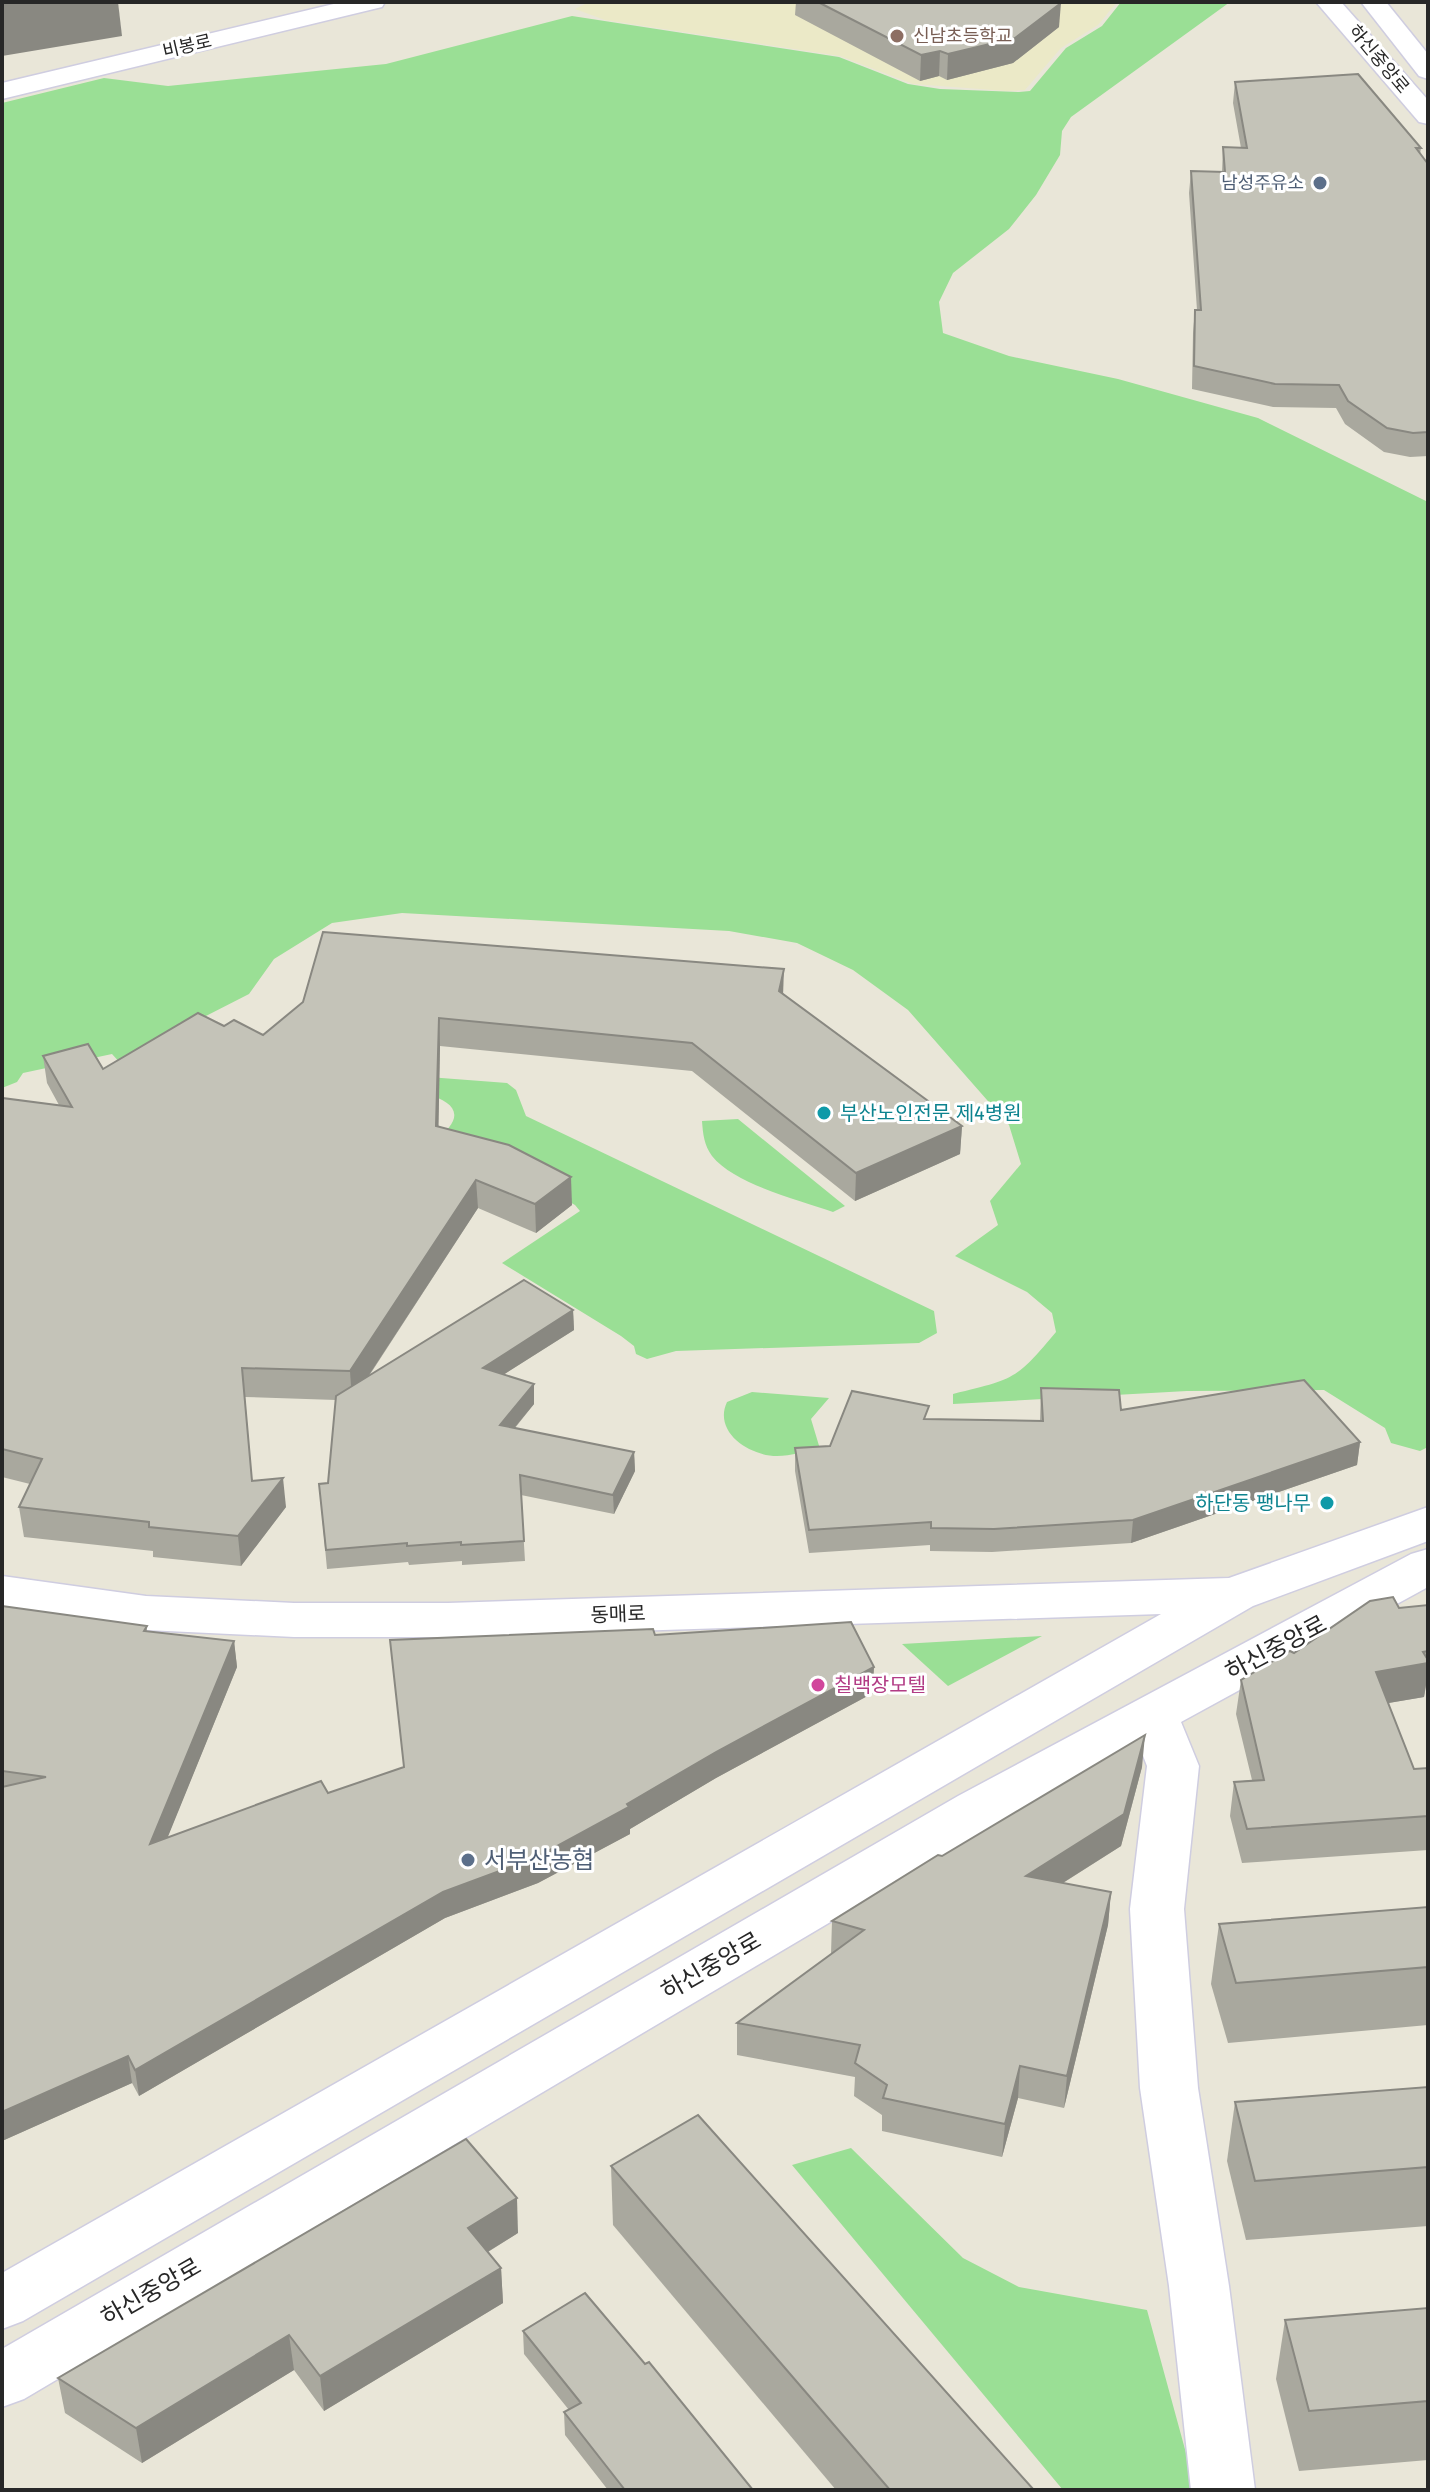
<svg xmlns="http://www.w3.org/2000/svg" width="1430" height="2492" font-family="'Fira Sans','Noto Sans KR',sans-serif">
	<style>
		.education { fill: #ebe9c7 }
		.green { fill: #9adf95 }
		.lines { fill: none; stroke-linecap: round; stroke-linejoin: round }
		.minor-casing { stroke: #cfcde0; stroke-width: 3 }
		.minor { fill: #fff; fill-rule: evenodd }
		.wall { fill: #a9a89e }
		.shaded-wall { fill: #898881 }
		.building { fill: #c4c3b8; stroke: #898881; stroke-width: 2 }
		.education-dot { fill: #8d6e63; stroke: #fff; stroke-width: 3 }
		.service-dot { fill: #5c6f8a; stroke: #fff; stroke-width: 3 }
		.culture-dot { fill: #0f9aa8; stroke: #fff; stroke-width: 3 }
		.hotel-dot { fill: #d1479c; stroke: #fff; stroke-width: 3 }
		.labels { text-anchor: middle; stroke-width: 6; stroke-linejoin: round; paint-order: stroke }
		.far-education-label { font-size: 18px; fill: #785e54; stroke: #fff; text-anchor: start }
		.far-street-label { font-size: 18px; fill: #272727; stroke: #fff }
		.far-service-label { font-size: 18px; fill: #4e5e75; stroke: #fff; text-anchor: end }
		.culture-label { font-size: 20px; fill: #0d838f; stroke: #fff; text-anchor: start }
		.street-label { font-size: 20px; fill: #272727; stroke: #fff }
		.hotel-label { font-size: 20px; fill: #b23c85; stroke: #fff; text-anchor: start }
		.near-street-label { font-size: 24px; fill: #272727; stroke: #fff }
		.near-service-label { font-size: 24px; fill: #4e5e75; stroke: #fff; text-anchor: start }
	</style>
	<rect width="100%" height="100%" fill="#e9e6d8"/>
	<path class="education" d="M 589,2 L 1117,2 L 1098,25 L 1061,48 L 1025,90 L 1007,91 L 913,84 L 840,56 L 605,20 L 575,9 Z"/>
	<g class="green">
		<path d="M 1121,2 L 1230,2 L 1071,117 L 1062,131 L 1060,155 L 1036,195 L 1009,229 L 953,273 L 939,302 L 943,333 L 1009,356 L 1118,379 L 1258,418 L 1428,502 L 1428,1447 L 1420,1451 L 1391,1443 L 1385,1428 L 1324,1390 L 1187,1391 L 953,1404 L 953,1394 C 1014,1379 1015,1381 1056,1332 L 1052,1313 L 1027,1292 L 955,1256 L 998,1225 L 990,1201 L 1021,1164 L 1009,1125 L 908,1010 L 853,970 L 797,943 L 729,931 L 402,913 L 332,923 L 274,959 L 249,994 L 202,1018 L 179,1023 L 182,1032 L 122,1065 L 112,1054 L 23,1073 L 17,1082 L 2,1088 L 2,103 L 104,78 L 168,86 L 386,64 L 572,16 L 839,57 L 908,84 L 940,89 L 1019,92 L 1030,91 L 1066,48 L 1102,26 Z"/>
		<path d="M 389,1074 L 507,1083 L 516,1090 L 526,1116 L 934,1311 L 937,1333 L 919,1343 L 676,1351 L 647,1359 L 636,1354 L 634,1346 L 621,1336 L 502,1263 L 580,1211 L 575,1205 L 507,1167 L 430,1144 C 493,1100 418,1092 381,1083 Z"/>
		<path d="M 738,1119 L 845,1206 L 833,1212 C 800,1200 735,1185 712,1156 C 704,1145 703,1134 702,1121 Z"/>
		<path d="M 752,1392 L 829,1398 L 811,1419 L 820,1449 C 806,1451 791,1456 777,1456 C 749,1456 713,1432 727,1402 Z"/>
		<path d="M 1042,1636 L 948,1686 L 902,1644 Z"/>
		<path d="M 851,2148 L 963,2258 L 1019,2287 L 1147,2310 L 1192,2475 L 1190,2490 L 1063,2490 L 792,2165 Z"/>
	</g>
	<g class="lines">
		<defs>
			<g id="minor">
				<path d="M 342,2 L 385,2 L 382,7 L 2,99 L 2,83 Z"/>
				<path d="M 1316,2 L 1341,2 L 1428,100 L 1428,124 L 1419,122 Z"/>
				<path d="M 1361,2 L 1386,2 L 1428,54 L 1428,79 L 1419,76 Z"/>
				<path d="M 1428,1507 L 1428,1541 L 1253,1606 L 23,2321 L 2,2329 L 2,2273 L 1161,1614 L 448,1637 L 294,1637 L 146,1630 L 2,1610 L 2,1576 L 146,1596 L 294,1603 L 448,1603 L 1229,1578 Z"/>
				<path d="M 1428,1549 L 1428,1587 L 1181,1722 L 1199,1766 L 1184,1909 L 1198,2088 L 1229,2286 L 1255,2490 L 1191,2490 L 1169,2286 L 1140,2088 L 1130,1909 L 1147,1766 L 1139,1745 L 996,1824 L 24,2399 L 2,2407 L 2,2349 L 958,1796 L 1411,1554 Z"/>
			</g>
		</defs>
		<use href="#minor" class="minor-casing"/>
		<use href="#minor" class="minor"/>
	</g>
	<g class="wall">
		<path d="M 796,2 L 1059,2 L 1059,27 L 1013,63 L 947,80 L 939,76 L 920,81 L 795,15 Z"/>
		<path d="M 1235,82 L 1421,148 L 1420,154 L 1428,164 L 1428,456 L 1410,457 L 1384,452 L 1345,424 L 1336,408 L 1273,407 L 1192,389 L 1193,333 L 1195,310 L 1197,310 L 1189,193 L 1191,171 L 1222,172 L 1223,147 L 1241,148 L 1233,103 Z"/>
		<path d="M 783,994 L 962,1126 L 960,1154 L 855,1201 L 692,1071 L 440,1046 L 438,1127 L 572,1205 L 536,1233 L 478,1208 L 369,1376 L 573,1310 L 574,1330 L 503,1375 L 534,1404 L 515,1428 L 634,1452 L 635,1471 L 614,1514 L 521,1495 L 525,1561 L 462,1565 L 462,1561 L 409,1565 L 408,1562 L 327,1569 L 319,1484 L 328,1483 L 336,1400 L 245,1397 L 252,1481 L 286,1507 L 241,1566 L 153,1557 L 153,1551 L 24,1537 L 19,1507 L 30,1484 L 2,1477 L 2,1098 L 59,1105 L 47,1083 L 43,1056 L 103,1069 L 224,1026 L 263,1035 L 303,1002 Z"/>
		<path d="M 1041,1388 L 1121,1410 L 1360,1442 L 1357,1465 L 1131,1543 L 992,1552 L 930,1551 L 930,1545 L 809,1553 L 795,1471 L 795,1448 L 830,1446 L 928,1419 L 1040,1421 Z"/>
		<path d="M 1428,1605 L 1428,1685 L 1426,1685 L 1424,1697 L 1388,1703 L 1414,1769 L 1428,1768 L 1428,1850 L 1242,1863 L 1230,1816 L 1234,1782 L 1252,1780 L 1236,1714 L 1241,1680 L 1294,1653 L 1399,1608 Z"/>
		<path d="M 2,1606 L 147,1626 L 147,1631 L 234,1641 L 237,1667 L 167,1838 L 328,1793 L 404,1767 L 390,1640 L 655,1635 L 873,1693 L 716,1778 L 630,1829 L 630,1834 L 538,1883 L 445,1918 L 139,2096 L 132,2083 L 2,2141 Z"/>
		<path d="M 1142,1767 L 1121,1846 L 1063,1883 L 1111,1892 L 1108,1925 L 1064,2108 L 1018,2098 L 1002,2157 L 882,2131 L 882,2115 L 854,2096 L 855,2077 L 737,2055 L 737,2023 L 831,1954 L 832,1921 Z"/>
		<path d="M 1428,1907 L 1428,2025 L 1228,2043 L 1211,1984 L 1219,1924 Z"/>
		<path d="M 1428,2087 L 1428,2226 L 1246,2240 L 1227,2161 L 1235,2102 Z"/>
		<path d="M 611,2166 L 1034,2490 L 836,2490 L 613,2225 Z"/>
		<path d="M 518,2233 L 488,2252 L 501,2268 L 503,2303 L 324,2411 L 294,2370 L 142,2463 L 65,2413 L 58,2378 Z"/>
		<path d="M 1428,2308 L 1428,2460 L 1299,2471 L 1276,2379 L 1285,2320 Z"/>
		<path d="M 523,2331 L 645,2364 L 753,2490 L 608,2490 L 565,2435 L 564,2412 L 569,2410 L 524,2354 Z"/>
	</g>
	<g class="shaded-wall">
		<path d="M 12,2 L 118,2 L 122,36 L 2,56 L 2,4 Z"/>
		<path d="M 1061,3 L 1059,27 L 1013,63 L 947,80 L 948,54 Z"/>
		<path d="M 940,51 L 939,76 L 920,81 L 921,55 Z"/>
		<path d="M 784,969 L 783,996 L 779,991 Z"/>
		<path d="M 439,1018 L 440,1046 L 438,1155 L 436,1126 Z"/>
		<path d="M 962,1126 L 960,1154 L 855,1201 L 856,1173 Z"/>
		<path d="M 571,1177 L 572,1205 L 536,1233 L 535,1204 Z"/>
		<path d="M 476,1180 L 478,1208 L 352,1401 L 350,1371 Z"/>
		<path d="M 573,1310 L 574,1330 L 484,1387 L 483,1368 Z"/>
		<path d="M 534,1384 L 534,1404 L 501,1444 L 500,1425 Z"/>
		<path d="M 1360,1442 L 1357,1465 L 1131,1543 L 1133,1520 Z"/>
		<path d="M 634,1452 L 635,1471 L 614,1514 L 613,1495 Z"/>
		<path d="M 283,1478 L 286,1507 L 241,1566 L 238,1536 Z"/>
		<path d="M 234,1641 L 237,1667 L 154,1871 L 150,1844 Z"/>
		<path d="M 1428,1663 L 1428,1673 L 1424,1697 L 1371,1706 L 1376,1672 Z"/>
		<path d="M 874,1667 L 873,1693 L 716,1778 L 630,1829 L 630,1834 L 538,1883 L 445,1918 L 139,2096 L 135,2070 L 443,1892 L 627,1804 L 716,1752 Z"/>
		<path d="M 1145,1735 L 1142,1767 L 1121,1846 L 1023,1908 L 1026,1876 Z"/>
		<path d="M 1111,1892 L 1108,1925 L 1064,2108 L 1067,2076 Z"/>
		<path d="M 128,2056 L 132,2083 L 2,2141 L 2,2112 Z"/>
		<path d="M 1020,2066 L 1018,2098 L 1002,2157 L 1005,2124 Z"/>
		<path d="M 517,2198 L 518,2233 L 471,2262 L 468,2228 Z"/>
		<path d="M 501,2268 L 503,2303 L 324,2411 L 320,2376 Z"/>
		<path d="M 289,2335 L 294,2370 L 142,2463 L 136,2428 Z"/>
	</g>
	<g class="building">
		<path d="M 818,2 L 1059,2 L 1061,3 L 1015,38 L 948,54 L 940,51 L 921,55 Z"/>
		<path d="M 1358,74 L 1421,148 L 1416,148 L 1428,164 L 1428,432 L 1413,433 L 1387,428 L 1348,401 L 1339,385 L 1275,384 L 1194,366 L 1195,310 L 1201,310 L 1191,171 L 1225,172 L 1223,147 L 1247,148 L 1235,82 Z"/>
		<path d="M 323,932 L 784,969 L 779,991 L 962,1126 L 856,1173 L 692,1043 L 439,1018 L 436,1126 L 509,1145 L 571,1177 L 535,1204 L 476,1180 L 350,1371 L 242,1368 L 252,1481 L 283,1478 L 238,1536 L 149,1527 L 149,1522 L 19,1507 L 42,1459 L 2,1449 L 2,1098 L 72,1107 L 43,1056 L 88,1044 L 103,1069 L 198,1013 L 224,1026 L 234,1020 L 263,1035 L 303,1002 Z"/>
		<path d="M 524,1280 L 573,1310 L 483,1368 L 534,1384 L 500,1425 L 634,1452 L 613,1495 L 520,1475 L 524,1541 L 461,1545 L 461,1542 L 407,1546 L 407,1543 L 326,1550 L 319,1484 L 328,1483 L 336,1396 Z"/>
		<path d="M 1304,1380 L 1360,1442 L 1133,1520 L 994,1529 L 931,1528 L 931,1522 L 809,1530 L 795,1448 L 830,1446 L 852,1391 L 929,1406 L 924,1419 L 1043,1421 L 1041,1388 L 1119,1390 L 1121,1410 Z"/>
		<path d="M 1393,1597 L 1399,1608 L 1428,1605 L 1428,1651 L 1423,1652 L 1428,1660 L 1428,1663 L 1376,1672 L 1414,1769 L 1428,1768 L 1428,1816 L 1247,1829 L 1234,1782 L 1264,1780 L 1241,1680 L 1290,1651 L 1294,1653 L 1370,1601 Z"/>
		<path d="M 2,1606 L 147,1626 L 144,1631 L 234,1641 L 150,1844 L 321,1781 L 328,1793 L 404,1767 L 390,1640 L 653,1629 L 655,1635 L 851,1622 L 874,1667 L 716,1752 L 627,1804 L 629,1807 L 537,1857 L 443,1892 L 135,2070 L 128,2056 L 2,2112 L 2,1787 L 46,1777 L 2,1771 Z"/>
		<path d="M 1145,1735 L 1124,1814 L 1026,1876 L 1111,1892 L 1067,2076 L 1020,2066 L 1005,2124 L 883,2098 L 887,2085 L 855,2063 L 860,2045 L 737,2023 L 864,1930 L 832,1921 L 938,1855 L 942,1856 Z"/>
		<path d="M 1428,1907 L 1428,1967 L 1236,1983 L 1219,1924 Z"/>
		<path d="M 1428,2087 L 1428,2167 L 1255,2181 L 1235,2102 Z"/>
		<path d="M 698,2115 L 1034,2490 L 890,2490 L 611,2166 Z"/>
		<path d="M 466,2139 L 517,2198 L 468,2228 L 501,2268 L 320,2376 L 289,2335 L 136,2428 L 58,2378 Z"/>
		<path d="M 585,2293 L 645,2364 L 649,2362 L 753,2490 L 625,2490 L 564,2412 L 581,2403 L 523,2331 Z"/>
		<path d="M 1428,2308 L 1428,2401 L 1309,2411 L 1285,2320 Z"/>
	</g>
	<circle class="education-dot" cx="897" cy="36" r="8"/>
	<g class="service-dot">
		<circle cx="1320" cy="183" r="8"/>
		<circle cx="468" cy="1860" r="8"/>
	</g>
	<g class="culture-dot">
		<circle cx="824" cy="1113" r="8"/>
		<circle cx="1327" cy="1503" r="8"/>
	</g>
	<circle class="hotel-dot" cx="818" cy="1685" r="8"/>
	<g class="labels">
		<g class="far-education-label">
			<text x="913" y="42">신남초등학교</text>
		</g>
		<g class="far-street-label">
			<text transform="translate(187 46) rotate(-13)" y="6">비봉로</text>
			<text transform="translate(1379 59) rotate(50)" y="6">하신중앙로</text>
		</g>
		<g class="far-service-label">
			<text x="1304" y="189">남성주유소</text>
		</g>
		<g class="culture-label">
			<text x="840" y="1120">부산노인전문 제4병원</text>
			<text x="1311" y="1510" text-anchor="end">하단동 팽나무</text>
		</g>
		<g class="street-label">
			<text transform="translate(618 1614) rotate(-2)" y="7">동매로</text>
		</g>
		<g class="hotel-label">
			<text x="834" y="1692">칠백장모텔</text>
		</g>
		<g class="near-street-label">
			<text transform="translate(1276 1648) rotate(-28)" y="8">하신중앙로</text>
			<text transform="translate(711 1966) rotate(-30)" y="8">하신중앙로</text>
			<text transform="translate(151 2292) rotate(-30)" y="8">하신중앙로</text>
		</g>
		<g class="near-service-label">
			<text x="484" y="1868">서부산농협</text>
		</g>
	</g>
	<rect width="1430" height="2492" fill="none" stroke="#272727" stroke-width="8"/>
</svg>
